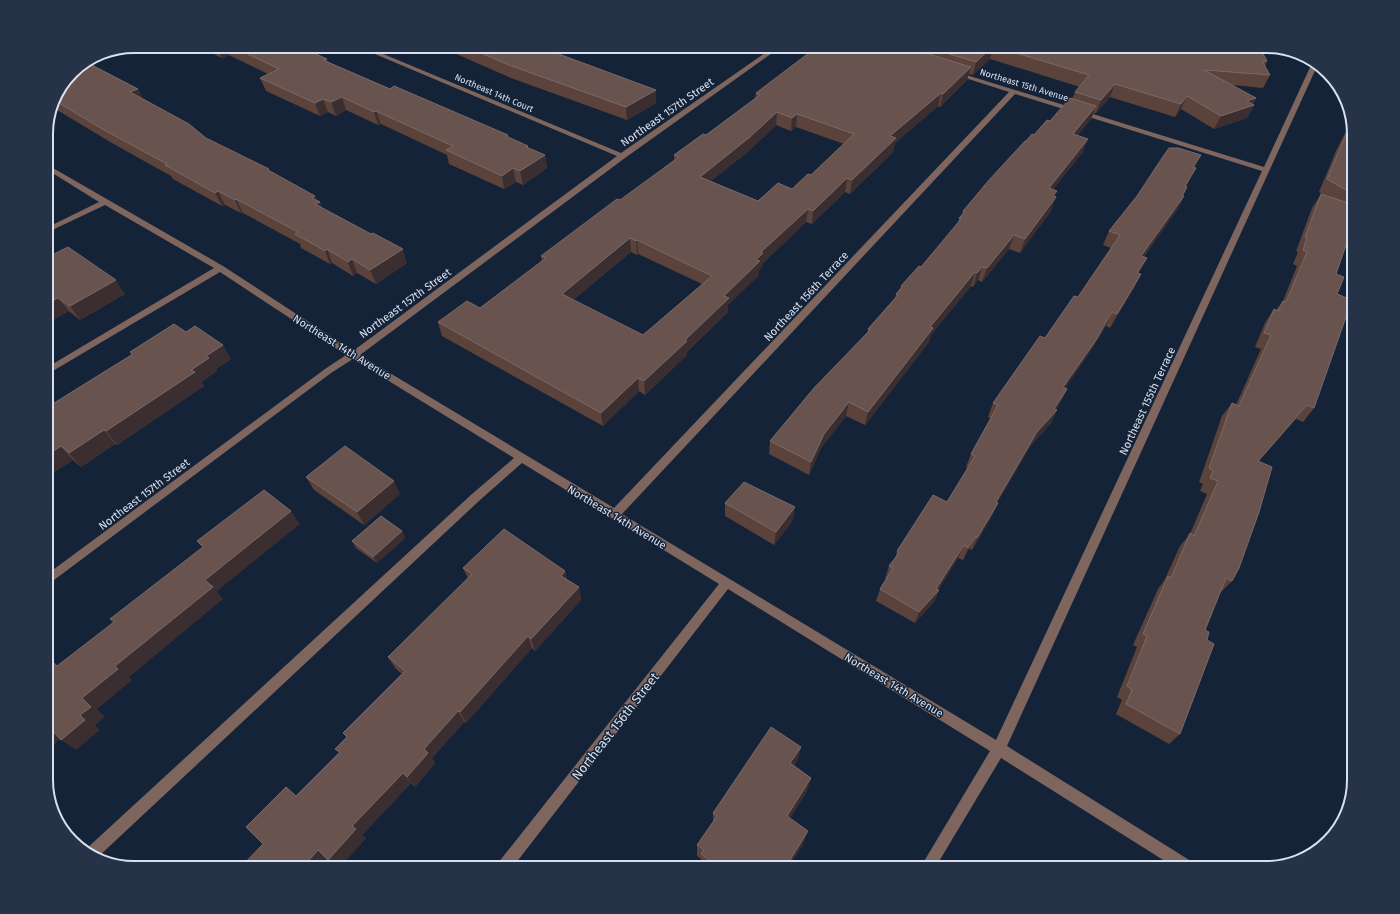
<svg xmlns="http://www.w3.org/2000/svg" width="1400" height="914" font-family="'Fira Sans',sans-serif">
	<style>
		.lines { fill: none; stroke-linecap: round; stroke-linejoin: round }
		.minor { fill: #7e665e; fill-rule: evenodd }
		.wall { fill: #5b423b; fill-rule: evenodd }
		.shaded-wall { fill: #3a2e31 }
		.building { fill: #69534e; stroke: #7a6967; fill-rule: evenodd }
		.labels { text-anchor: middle; stroke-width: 3; stroke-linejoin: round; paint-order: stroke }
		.far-street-label { font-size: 9px; fill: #d8e1ef; stroke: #152338 }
		.street-label { font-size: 11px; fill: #d8e1ef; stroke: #152338 }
		.near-street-label { font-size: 13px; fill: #d8e1ef; stroke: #152338 }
		.rim { fill: none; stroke: #d8e1ef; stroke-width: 2 }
	</style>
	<rect width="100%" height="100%" fill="#152338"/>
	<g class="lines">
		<path class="minor" d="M 356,46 L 364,46 L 621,153 L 775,46 L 782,46 L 625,158 L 360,355 L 614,508 L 1009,92 L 953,74 L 953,72 L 957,72 L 1264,167 L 1312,63 L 1251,46 L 1261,46 L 1315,61 L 1318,64 L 1007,746 L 1194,863 L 1196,868 L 1176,868 L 1001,758 L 935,868 L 920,868 L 990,751 L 728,589 L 512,868 L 496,868 L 498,863 L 719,584 L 522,463 L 480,500 L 98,857 L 85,853 L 85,850 L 472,494 L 514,458 L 353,359 L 331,373 L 46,586 L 46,575 L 325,369 L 346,355 L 220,272 L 46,375 L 46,368 L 214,268 L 105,205 L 46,233 L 46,228 L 99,202 L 46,169 L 46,164 L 223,266 L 353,351 L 617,156 ZM 1015,94 L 1262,171 L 996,740 L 622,514 Z"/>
	</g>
	<g class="wall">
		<path d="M 186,46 L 299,46 L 327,59 L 328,62 L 390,89 L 528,146 L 529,148 L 545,155 L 547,168 L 523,185 L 516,182 L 504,189 L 449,164 L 447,155 L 381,124 L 378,125 L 346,110 L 336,116 L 328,112 L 320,116 L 266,91 L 260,78 L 268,74 L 229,55 L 222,58 L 199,47 L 193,49 Z"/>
		<path d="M 438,46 L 537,46 L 656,103 L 627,120 L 511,78 Z"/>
		<path d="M 698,46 L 735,46 L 723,54 Z"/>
		<path d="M 818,46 L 1259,46 L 1267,61 L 1265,66 L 1270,75 L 1263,88 L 1232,85 L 1256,98 L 1253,104 L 1254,105 L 1247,118 L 1214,129 L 1181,109 L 1175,117 L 1110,97 L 1096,113 L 1094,113 L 1091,119 L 1078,135 L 1083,152 L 1053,189 L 1055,197 L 1051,211 L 1020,253 L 1009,249 L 982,282 L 978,280 L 973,287 L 971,286 L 931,335 L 929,342 L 865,425 L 846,416 L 821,448 L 809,475 L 769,454 L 770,441 L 867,333 L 868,329 L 895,298 L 896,294 L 900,289 L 901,286 L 921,267 L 958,223 L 959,218 L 961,216 L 963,211 L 1026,141 L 1050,121 L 1072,99 L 1075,92 L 1080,87 L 990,59 L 973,75 L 969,74 L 967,80 L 940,107 L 938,106 L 895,143 L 893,152 L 850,194 L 845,192 L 812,224 L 806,222 L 763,263 L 762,267 L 759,270 L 759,275 L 728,305 L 728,312 L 687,352 L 687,355 L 645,395 L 639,391 L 603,426 L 442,336 L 438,322 L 480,308 L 542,261 L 541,256 L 628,195 L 674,160 L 674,155 L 706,135 L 755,98 L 756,93 ZM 776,125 L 791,131 L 796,127 L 844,144 L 811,175 L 792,189 L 758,201 L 711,181 L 750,150 ZM 631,252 L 637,255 L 638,254 L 702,284 L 643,335 L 573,300 Z"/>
		<path d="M 55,95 L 143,100 L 207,139 L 271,172 L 320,202 L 322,208 L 407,263 L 376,284 L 357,273 L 353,276 L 332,263 L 330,264 L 301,248 L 300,244 L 243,213 L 241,213 L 225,205 L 222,206 L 173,179 L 171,176 L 112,143 L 52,107 Z"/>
		<path d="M 1351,121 L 1354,134 L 1354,222 L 1336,274 L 1337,294 L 1314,408 L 1303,422 L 1296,419 L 1258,462 L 1232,581 L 1220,593 L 1205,630 L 1180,734 L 1169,744 L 1116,714 L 1122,700 L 1117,697 L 1137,647 L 1133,645 L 1158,589 L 1165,579 L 1180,546 L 1190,534 L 1207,494 L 1200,491 L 1203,484 L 1199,482 L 1222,416 L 1232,403 L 1236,405 L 1261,349 L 1255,347 L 1265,323 L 1274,309 L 1276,310 L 1283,301 L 1297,266 L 1293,264 L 1298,252 L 1296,251 L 1312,208 L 1321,194 L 1323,195 L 1319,192 L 1336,151 Z"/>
		<path d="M 1201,155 L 1194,167 L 1189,181 L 1186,187 L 1187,187 L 1183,196 L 1184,196 L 1177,210 L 1144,256 L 1147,258 L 1138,273 L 1141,274 L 1134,288 L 1110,328 L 1106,326 L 1089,353 L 1065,388 L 1067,389 L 1060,403 L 1056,409 L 1057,410 L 1051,423 L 1031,445 L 997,503 L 992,516 L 972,550 L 969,549 L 963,560 L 958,558 L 938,590 L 939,590 L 934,602 L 915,623 L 876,601 L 880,589 L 886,579 L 885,579 L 889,566 L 895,559 L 897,551 L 947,502 L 968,468 L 966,467 L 971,454 L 991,418 L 988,417 L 993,403 L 1045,338 L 1078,297 L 1111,248 L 1103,245 L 1109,231 Z"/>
		<path d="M 46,258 L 125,294 L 80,320 L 69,311 L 46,324 Z"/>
		<path d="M 186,332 L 231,359 L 216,369 L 217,371 L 201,382 L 204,386 L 117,445 L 115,444 L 81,467 L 73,460 L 46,477 L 46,408 L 132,355 L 130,352 Z"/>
		<path d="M 306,477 L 400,494 L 364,525 L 314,490 Z"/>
		<path d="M 725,503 L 793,520 L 774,545 L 725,516 Z"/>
		<path d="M 402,531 L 405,538 L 377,563 L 356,548 L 352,541 Z"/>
		<path d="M 463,568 L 565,571 L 567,580 L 579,587 L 581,600 L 535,651 L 532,648 L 466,723 L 464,722 L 432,758 L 435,763 L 415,787 L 411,783 L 362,835 L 366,838 L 339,868 L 328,860 L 263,844 L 286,787 L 296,796 L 339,753 L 335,749 L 347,737 L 343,733 L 402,674 L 396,669 L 388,657 L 468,578 Z"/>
		<path d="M 801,747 L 797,761 L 794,766 L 807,791 L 790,818 L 804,842 L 788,868 L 705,868 L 701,865 L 701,859 L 697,856 L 697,845 L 713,822 L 713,813 Z"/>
	</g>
	<g class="shaded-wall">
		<path d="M 192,46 L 198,46 L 199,47 L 193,49 Z"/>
		<path d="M 216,46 L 225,46 L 229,55 L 222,58 Z"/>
		<path d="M 723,46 L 735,46 L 723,54 Z"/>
		<path d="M 993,46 L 990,59 L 973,75 L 976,62 Z"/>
		<path d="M 327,59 L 331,72 L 323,60 Z"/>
		<path d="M 971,67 L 967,80 L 940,107 L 943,94 Z"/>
		<path d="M 1115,84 L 1110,97 L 1096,113 L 1101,100 Z"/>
		<path d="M 138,89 L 145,102 L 130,92 Z"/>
		<path d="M 656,90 L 656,103 L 627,120 L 626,107 Z"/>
		<path d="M 941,93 L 938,106 L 895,143 L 893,152 L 850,194 L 852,180 L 890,136 Z"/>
		<path d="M 1187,96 L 1181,109 L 1175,117 L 1181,104 Z"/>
		<path d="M 342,97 L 346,110 L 336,116 L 331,102 Z"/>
		<path d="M 1256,98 L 1251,106 L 1254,105 L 1247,118 L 1214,129 L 1221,116 L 1247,101 Z"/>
		<path d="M 323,99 L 328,112 L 320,116 L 315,103 Z"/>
		<path d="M 1096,106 L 1091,119 L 1068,147 L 1073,134 Z"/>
		<path d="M 376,111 L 381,124 L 378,125 L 374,112 Z"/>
		<path d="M 777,112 L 776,125 L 750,150 L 700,190 L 700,177 Z"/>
		<path d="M 797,114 L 796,127 L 791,131 L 792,118 Z"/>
		<path d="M 1088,139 L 1083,152 L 1044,201 L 1049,188 Z"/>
		<path d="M 545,155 L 547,168 L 523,185 L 520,171 Z"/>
		<path d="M 1201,155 L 1194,169 L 1193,167 Z"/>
		<path d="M 513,168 L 516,182 L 504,189 L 502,176 Z"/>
		<path d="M 1196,168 L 1189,181 L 1178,200 L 1185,186 Z"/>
		<path d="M 847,178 L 845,192 L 812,224 L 813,211 Z"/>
		<path d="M 1187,187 L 1179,203 L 1184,196 L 1177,210 L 1134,269 L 1141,256 L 1182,196 Z"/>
		<path d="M 218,191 L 225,205 L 222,206 L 215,193 Z"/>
		<path d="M 1057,191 L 1054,199 L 1056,197 L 1051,211 L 1020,253 L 1025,239 Z"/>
		<path d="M 315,196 L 318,203 L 320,202 L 325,215 L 318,211 L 312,198 Z"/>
		<path d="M 236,199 L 243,213 L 241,213 L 235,200 Z"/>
		<path d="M 808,209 L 806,222 L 763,263 L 762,267 L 759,270 L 759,275 L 728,305 L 728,312 L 687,352 L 687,355 L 645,395 L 644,381 L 685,340 L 724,296 L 756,260 L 761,252 Z"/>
		<path d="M 1014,235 L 1009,249 L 982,282 L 987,268 Z"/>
		<path d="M 630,238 L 631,252 L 564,307 L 562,294 Z"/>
		<path d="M 637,240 L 638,254 L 637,255 L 636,241 Z"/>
		<path d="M 327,249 L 332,263 L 330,264 L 325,251 Z"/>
		<path d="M 403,249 L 407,263 L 376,284 L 370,270 Z"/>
		<path d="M 1147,258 L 1140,271 L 1130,287 L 1137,273 Z"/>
		<path d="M 352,259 L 357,273 L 353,276 L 348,262 Z"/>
		<path d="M 982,267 L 978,280 L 973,287 L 977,273 Z"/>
		<path d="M 975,272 L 971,286 L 931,335 L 929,342 L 865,425 L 868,412 L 930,327 Z"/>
		<path d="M 1141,274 L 1134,288 L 1110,328 L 1117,314 Z"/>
		<path d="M 116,280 L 125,294 L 80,320 L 70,306 Z"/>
		<path d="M 58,298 L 69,311 L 46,324 L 46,304 Z"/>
		<path d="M 1112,312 L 1106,326 L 1089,353 L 1056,401 L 1063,387 Z"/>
		<path d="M 223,345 L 231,359 L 216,369 L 217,371 L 201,382 L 204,386 L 117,445 L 106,431 L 191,370 L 206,356 Z"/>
		<path d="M 638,378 L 639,391 L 603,426 L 601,413 Z"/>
		<path d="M 1067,389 L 1060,403 L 1052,416 L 1057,410 L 1051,423 L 1031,445 L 990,515 L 996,502 L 1037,432 L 1054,409 Z"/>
		<path d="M 849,402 L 846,416 L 821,448 L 809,475 L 811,462 L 824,434 Z"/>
		<path d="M 1307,405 L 1296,419 L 1247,474 L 1258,461 Z"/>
		<path d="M 104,430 L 115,444 L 81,467 L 69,453 Z"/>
		<path d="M 61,446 L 73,460 L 46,477 L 46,456 Z"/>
		<path d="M 394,481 L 400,494 L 364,525 L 357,512 Z"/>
		<path d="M 998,503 L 992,516 L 972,550 L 977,538 Z"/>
		<path d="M 795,507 L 793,520 L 774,545 L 776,532 Z"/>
		<path d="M 291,511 L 300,524 L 217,591 L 223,599 L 129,677 L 132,680 L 97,709 L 105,717 L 95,725 L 100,730 L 76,750 L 61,740 L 80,715 L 82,698 L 205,580 Z"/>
		<path d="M 402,531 L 405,538 L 377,563 L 373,557 Z"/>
		<path d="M 975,537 L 969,549 L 963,560 L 968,548 Z"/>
		<path d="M 964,545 L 958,558 L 935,595 L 939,590 L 934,602 L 915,623 L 919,612 L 936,589 Z"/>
		<path d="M 565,571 L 568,584 L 561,576 Z"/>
		<path d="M 579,587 L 581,600 L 535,651 L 531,639 Z"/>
		<path d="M 528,636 L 532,648 L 466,723 L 460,712 Z"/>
		<path d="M 458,711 L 464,722 L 432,758 L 435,763 L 415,787 L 407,777 L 424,749 Z"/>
		<path d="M 48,726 L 64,736 L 46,751 L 46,728 Z"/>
		<path d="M 801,747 L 797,761 L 787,776 L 790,763 Z"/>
		<path d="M 403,773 L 411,783 L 362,835 L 352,826 Z"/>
		<path d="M 811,778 L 807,791 L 784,828 L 787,816 Z"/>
		<path d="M 356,829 L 366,838 L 339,868 L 328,860 Z"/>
		<path d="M 808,831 L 804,842 L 788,868 L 785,868 Z"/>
		<path d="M 318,850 L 329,859 L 320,868 L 302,868 Z"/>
	</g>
	<g class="building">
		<path d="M 231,46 L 299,46 L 327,59 L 323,60 L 390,89 L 394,86 L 508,135 L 506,136 L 528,146 L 526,147 L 545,155 L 520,171 L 513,168 L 502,176 L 446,150 L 453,146 L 376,111 L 374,112 L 342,97 L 331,102 L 323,99 L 315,103 L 260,78 L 279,69 Z"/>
		<path d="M 465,46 L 537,46 L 656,90 L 626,107 L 509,65 Z"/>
		<path d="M 818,46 L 902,46 L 971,67 L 943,94 L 941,93 L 890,136 L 896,138 L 852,180 L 847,178 L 813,211 L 808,209 L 761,252 L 763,253 L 756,260 L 760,261 L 724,296 L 729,298 L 685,340 L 687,341 L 644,381 L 638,378 L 601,413 L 438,322 L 467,301 L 480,308 L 546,258 L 541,256 L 617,199 L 620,200 L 679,157 L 674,155 L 703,134 L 706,135 L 760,95 L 756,93 ZM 777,112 L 792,118 L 797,114 L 854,134 L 811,175 L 808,174 L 792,189 L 778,183 L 758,201 L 700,177 L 750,137 ZM 630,238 L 636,241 L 637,240 L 712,276 L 643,335 L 562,294 Z"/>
		<path d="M 922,46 L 1259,46 L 1267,61 L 1262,61 L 1270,75 L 1204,70 L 1256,98 L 1247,101 L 1254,105 L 1221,116 L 1187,96 L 1181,104 L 1115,84 L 1101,100 L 1075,92 L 1089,75 L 993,46 L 976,62 Z"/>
		<path d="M 86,62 L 138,89 L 130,92 L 189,124 L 207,139 L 208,139 L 269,169 L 268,170 L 315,196 L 312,198 L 320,202 L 315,204 L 371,234 L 373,233 L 403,249 L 370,270 L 352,259 L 348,262 L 327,249 L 325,251 L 295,234 L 298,232 L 236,199 L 235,200 L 218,191 L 215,193 L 165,165 L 167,164 L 104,130 L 54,100 L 55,95 L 72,72 Z"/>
		<path d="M 1070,98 L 1096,106 L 1073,134 L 1088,139 L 1049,188 L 1057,191 L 1053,196 L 1056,197 L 1025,239 L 1014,235 L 987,268 L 982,267 L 977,273 L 975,272 L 930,327 L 933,328 L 868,412 L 849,402 L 824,434 L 811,462 L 770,441 L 814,388 L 870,330 L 868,329 L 898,295 L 896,294 L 902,287 L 901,286 L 919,266 L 921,267 L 961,219 L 959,218 L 965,212 L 963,211 L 990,179 L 1025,141 L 1026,141 L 1032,134 L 1034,135 L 1047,120 L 1050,121 Z"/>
		<path d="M 1351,123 L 1354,134 L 1354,195 L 1327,179 L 1344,139 Z"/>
		<path d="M 1169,148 L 1178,148 L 1201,155 L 1193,167 L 1196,168 L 1185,186 L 1187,187 L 1182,196 L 1184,196 L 1141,256 L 1147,258 L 1137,273 L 1141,274 L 1117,314 L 1112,312 L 1096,340 L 1063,387 L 1067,389 L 1054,409 L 1057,410 L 1037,432 L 996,502 L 998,503 L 977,538 L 975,537 L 968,548 L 964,545 L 936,589 L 939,590 L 919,612 L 880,589 L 893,568 L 889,566 L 899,553 L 897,551 L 933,495 L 947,502 L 975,456 L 971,454 L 998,405 L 993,403 L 1040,336 L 1045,338 L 1074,296 L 1078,297 L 1120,235 L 1109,231 L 1137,196 L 1162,158 Z"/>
		<path d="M 1321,194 L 1354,205 L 1354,222 L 1336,274 L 1344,277 L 1337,294 L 1352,300 L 1314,408 L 1307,405 L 1258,461 L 1272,467 L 1259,512 L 1239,568 L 1232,581 L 1226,578 L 1205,630 L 1209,632 L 1207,640 L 1214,644 L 1180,734 L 1126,704 L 1132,690 L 1127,686 L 1147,636 L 1143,634 L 1168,576 L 1171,578 L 1190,533 L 1194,536 L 1218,481 L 1210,478 L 1213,471 L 1209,468 L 1232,403 L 1239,406 L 1271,335 L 1264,333 L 1274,309 L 1278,311 L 1283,301 L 1286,302 L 1307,252 L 1303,250 L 1307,238 L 1305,237 Z"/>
		<path d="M 68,247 L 116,280 L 70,306 L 58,298 L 46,304 L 46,258 Z"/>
		<path d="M 174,324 L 186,332 L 195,326 L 223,345 L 206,356 L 209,358 L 191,370 L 195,372 L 106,431 L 104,430 L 69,453 L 61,446 L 46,456 L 46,408 L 133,354 L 130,352 Z"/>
		<path d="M 345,446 L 394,481 L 357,512 L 306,477 Z"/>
		<path d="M 744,482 L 795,507 L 776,532 L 725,503 Z"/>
		<path d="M 264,490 L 291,511 L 205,580 L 213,587 L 115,666 L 118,669 L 82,698 L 91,707 L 80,715 L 85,720 L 61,740 L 48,726 L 46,728 L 46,670 L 54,663 L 57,666 L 114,622 L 110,619 L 203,547 L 197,541 Z"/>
		<path d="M 381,516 L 402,531 L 373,557 L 352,541 Z"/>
		<path d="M 504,529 L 565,571 L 561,576 L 579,587 L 531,639 L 528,636 L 460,712 L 458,711 L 424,749 L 428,753 L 407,777 L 403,773 L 352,826 L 356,829 L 328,860 L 318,850 L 302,868 L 240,868 L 263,844 L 246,827 L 286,787 L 296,796 L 340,752 L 335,749 L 347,737 L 343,733 L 405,671 L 388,657 L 472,574 L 463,568 Z"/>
		<path d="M 771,727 L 801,747 L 790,763 L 811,778 L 787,816 L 808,831 L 785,868 L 727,868 L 726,867 L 726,868 L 719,868 L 701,854 L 704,850 L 697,845 L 717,816 L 713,813 Z"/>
	</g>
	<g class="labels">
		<g class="far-street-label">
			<text transform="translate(1024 85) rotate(17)" y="3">Northeast 15th Avenue</text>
			<text transform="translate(494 93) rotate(23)" y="3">Northeast 14th Court</text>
		</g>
		<g class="street-label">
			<text transform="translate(667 112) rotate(-35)" y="4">Northeast 157th Street</text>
			<text transform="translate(806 296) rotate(-47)" y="4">Northeast 156th Terrace</text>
			<text transform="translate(405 303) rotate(-36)" y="4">Northeast 157th Street</text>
			<text transform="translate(342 347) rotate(32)" y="4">Northeast 14th Avenue</text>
			<text transform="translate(1147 401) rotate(-65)" y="4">Northeast 155th Terrace</text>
			<text transform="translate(144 494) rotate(-37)" y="4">Northeast 157th Street</text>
			<text transform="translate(617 517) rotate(31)" y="4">Northeast 14th Avenue</text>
			<text transform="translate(894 685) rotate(31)" y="4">Northeast 14th Avenue</text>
		</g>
		<g class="near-street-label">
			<text transform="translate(615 726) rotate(-52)" y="5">Northeast 156th Street</text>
		</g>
	</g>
	<path d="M0 0H1400V914H0ZM134 53H1266A81 81 0 0 1 1347 134V780A81 81 0 0 1 1266 861H134A81 81 0 0 1 53 780V134A81 81 0 0 1 134 53Z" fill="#253247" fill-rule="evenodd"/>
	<path class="rim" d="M134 53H1266A81 81 0 0 1 1347 134V780A81 81 0 0 1 1266 861H134A81 81 0 0 1 53 780V134A81 81 0 0 1 134 53Z"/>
</svg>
